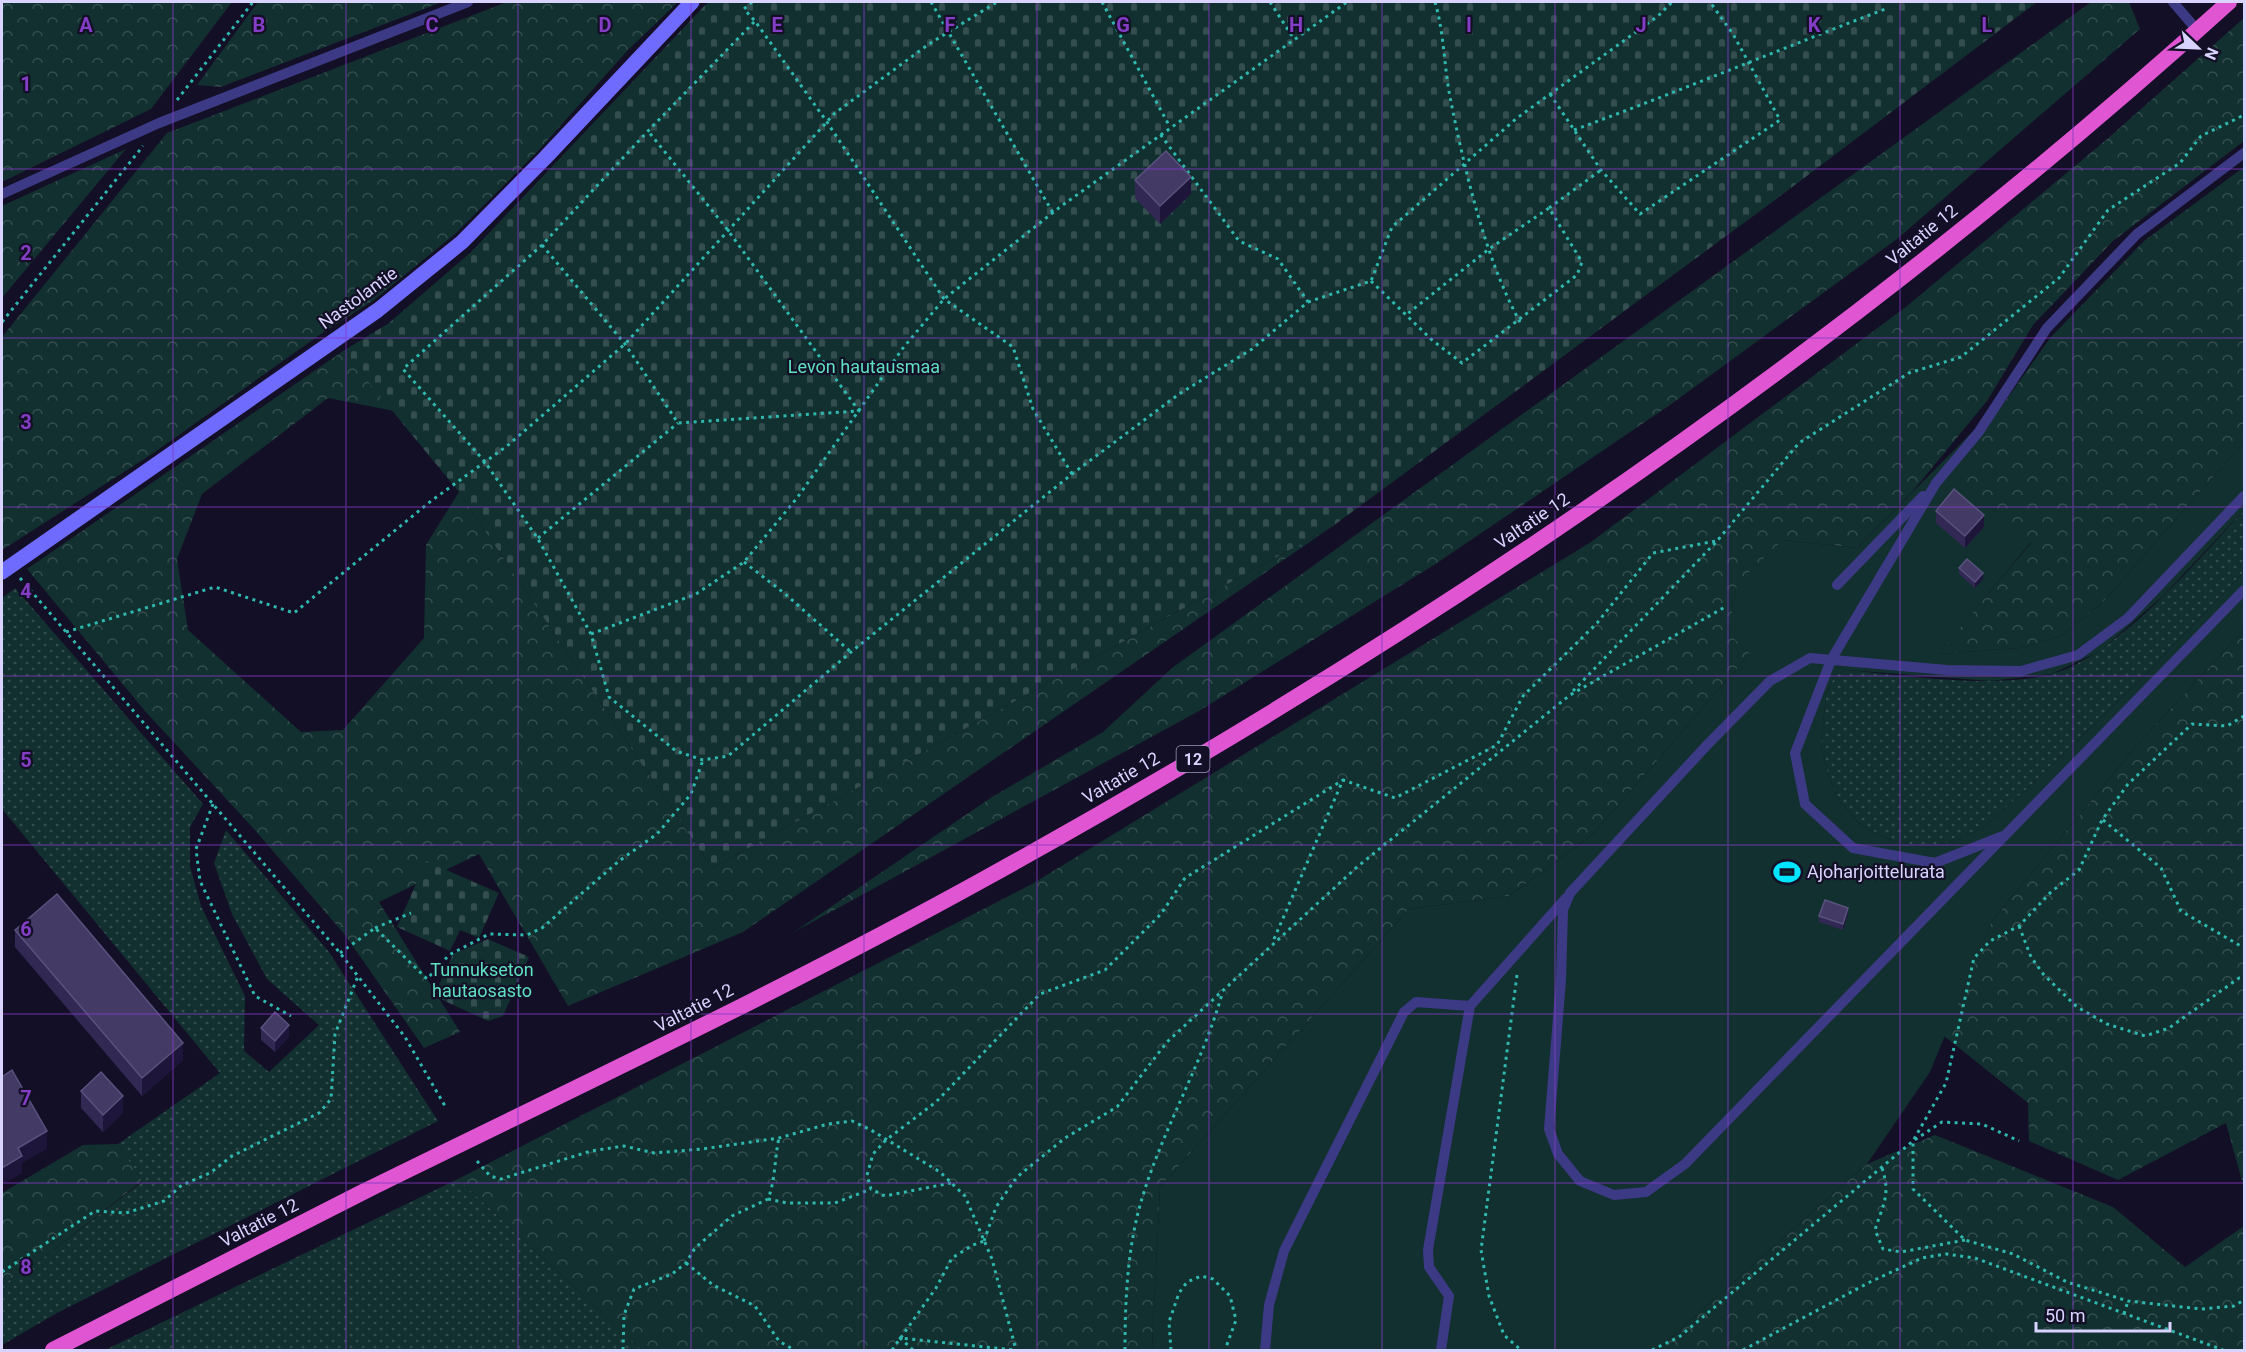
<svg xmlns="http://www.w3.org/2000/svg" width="2246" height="1352" font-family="Roboto,sans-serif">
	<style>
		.grass { fill: url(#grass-dots) }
		.forest { fill: url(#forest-crowns) }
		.cemetery { fill: url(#cemetery-stones) }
		.pitch { fill: #12302f }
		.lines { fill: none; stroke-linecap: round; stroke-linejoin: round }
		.path { stroke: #2fb8b0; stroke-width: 3; stroke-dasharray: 3 4.5; stroke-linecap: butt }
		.service { stroke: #3d3a85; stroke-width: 10 }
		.secondary { stroke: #6f6bff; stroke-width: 15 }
		.trunk { stroke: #e055d1; stroke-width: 16 }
		.wall { fill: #312854 }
		.shaded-wall { fill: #1d163a }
		.building { fill: #433a66; stroke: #5a527e; stroke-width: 1.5 }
		.grid { fill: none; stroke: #843dc5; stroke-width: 1.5; stroke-opacity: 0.55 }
		.labels { text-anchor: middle; stroke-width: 4.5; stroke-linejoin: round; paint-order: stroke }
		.shield { fill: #130f26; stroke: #9e99be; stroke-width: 1.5 }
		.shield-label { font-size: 16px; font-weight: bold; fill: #d9d4ff }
		.street-label { font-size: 18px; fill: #d9d4ff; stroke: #130f26 }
		.park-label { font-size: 18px; fill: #5fe0c0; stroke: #130f26 }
		.poi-label { font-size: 18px; fill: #d9d4ff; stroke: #130f26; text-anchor: start }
		.grid-label { font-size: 20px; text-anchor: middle; font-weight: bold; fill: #843dc5; stroke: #130f26; stroke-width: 4.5; stroke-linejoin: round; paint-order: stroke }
	</style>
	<defs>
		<pattern id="grass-dots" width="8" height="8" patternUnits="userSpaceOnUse" patternTransform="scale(1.5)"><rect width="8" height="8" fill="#12302f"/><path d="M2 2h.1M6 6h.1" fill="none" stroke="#344d4e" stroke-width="1.8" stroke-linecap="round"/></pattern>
		<pattern id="forest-crowns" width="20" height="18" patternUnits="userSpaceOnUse" patternTransform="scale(1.5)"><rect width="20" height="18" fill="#12302f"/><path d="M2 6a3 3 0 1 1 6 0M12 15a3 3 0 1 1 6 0" fill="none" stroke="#344d4e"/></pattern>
		<pattern id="cemetery-stones" width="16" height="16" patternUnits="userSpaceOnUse" patternTransform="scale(1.5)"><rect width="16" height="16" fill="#12302f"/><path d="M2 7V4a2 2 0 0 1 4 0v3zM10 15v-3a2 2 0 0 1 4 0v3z" fill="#344d4e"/></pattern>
	</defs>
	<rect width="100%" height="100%" fill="#130f26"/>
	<g class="grass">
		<path d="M 2244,510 L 2244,572 L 2144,676 L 2030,786 L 1983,828 L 1955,841 L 1926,847 L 1893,841 L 1862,826 L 1837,798 L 1827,771 L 1821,744 L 1826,695 L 1835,675 L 1847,670 C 1907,676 1994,689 2052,674 C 2117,656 2199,559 2244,510 Z"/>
		<path d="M 15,588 L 203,804 L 190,827 L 190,866 L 201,906 L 245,996 L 244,1051 L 269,1072 L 319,1025 L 267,979 L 232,914 L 214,863 L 226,830 L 329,952 L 438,1121 L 57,1313 L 2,1345 L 2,1285 L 43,1258 L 142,1182 L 118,1144 L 220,1073 L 2,809 L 2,598 Z"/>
		<path d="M 458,1179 L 642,1350 L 105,1350 Z"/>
	</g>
	<g class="forest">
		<path d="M 2,2 L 232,2 L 151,109 L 2,182 Z"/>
		<path d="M 258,2 L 442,2 L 221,87 L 197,85 Z"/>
		<path d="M 507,2 L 678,2 L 627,51 L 539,150 L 455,234 L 374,300 L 321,334 L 152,454 L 2,550 L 2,337 L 167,133 Z"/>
		<path d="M 2091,2 L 2129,2 L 2140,29 L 1897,239 L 1670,405 L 1437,563 L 1199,711 L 794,932 L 992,797 L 1103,732 L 1172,668 Z"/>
		<path d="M 2244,18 L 2244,141 L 2113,241 L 2033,325 L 1987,401 L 1913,491 L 1857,548 L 1783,540 L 1750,654 L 1592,835 L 1509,896 L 1409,909 L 1160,1187 L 1152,1350 L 642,1350 L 458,1179 L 1032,884 L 1591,542 L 1907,306 L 2106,140 Z"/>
		<path d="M 126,149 L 2,298 L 2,206 Z"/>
		<path d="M 2244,167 L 2244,442 L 2103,602 L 2061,636 L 2020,648 L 1937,654 L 2031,543 L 1959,481 L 1982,434 L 2050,338 L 2144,241 Z"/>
		<path d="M 343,351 L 394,411 L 328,398 L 202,494 L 177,559 L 188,630 L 301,732 L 343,730 L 424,638 L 426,545 L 459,492 L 712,868 L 1333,526 L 743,932 L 568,1006 L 479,854 L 379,902 L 460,1032 L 424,1048 L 345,935 L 254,829 L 145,711 L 27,569 Z"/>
		<path d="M 2244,630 L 2244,1188 L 2226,1123 L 2118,1180 L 2029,1141 L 2028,1103 L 1944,1036 L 1992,921 L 2137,745 Z"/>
		<path d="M 1935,1135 L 2113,1207 L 2185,1267 L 2244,1226 L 2244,1350 L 1657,1350 L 1867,1164 Z"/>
		<path d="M 118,1144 L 142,1181 L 43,1258 L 2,1285 L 2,1193 L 83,1145 Z"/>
	</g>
	<g class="cemetery">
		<path d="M 708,2 L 2037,2 L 1775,200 L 1333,526 L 712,868 L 459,492 L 343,351 L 389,323 L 471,252 Z"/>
		<path d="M 426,861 L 499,893 L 479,938 L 460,930 L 450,951 L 397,927 Z"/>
		<path d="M 488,939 L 529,957 L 503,1016 L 488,1021 L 434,996 L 453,954 Z"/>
	</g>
	<path class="pitch" d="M 1974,430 L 1982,434 L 1960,481 L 2031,542 L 1938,654 L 2020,648 L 2061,636 L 2103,602 L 2244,442 L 2244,510 L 2164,595 L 2100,651 L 2052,674 L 1990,681 L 1847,670 L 1835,675 L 1826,695 L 1821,744 L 1827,771 L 1837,798 L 1862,826 L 1893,841 L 1926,847 L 1955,841 L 1983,828 L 2030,786 L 2144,676 L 2244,572 L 2244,630 L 2137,745 L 1992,921 L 1930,1072 L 1867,1164 L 1657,1350 L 1152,1350 L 1160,1187 L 1409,909 L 1509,896 L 1592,835 L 1750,654 L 1728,633 L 1737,584 L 1783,540 L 1857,548 Z"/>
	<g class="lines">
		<g class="path">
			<path d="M 752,2 L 744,9 L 755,21"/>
			<path d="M 931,2 L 1053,213"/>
			<path d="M 1102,2 L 1170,127"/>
			<path d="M 1270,2 L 1294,39"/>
			<path d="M 1435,2 C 1444,32 1444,66 1450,97 C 1464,167 1485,259 1520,322"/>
			<path d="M 1550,94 L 1601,170 L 1640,214 L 1780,120 L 1733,34 L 1710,2"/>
			<path d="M 177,100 L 253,2"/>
			<path d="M 1574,130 C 1680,91 1783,48 1888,8"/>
			<path d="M 1549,208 L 1601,170"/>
			<path d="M 542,245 L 625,344 L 678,423 L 859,411 L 727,229 L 648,131"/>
			<path d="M 1371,281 L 1432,340 L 1462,363 L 1577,275 L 1582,262 L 1549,208 L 1489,249 L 1406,315"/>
			<path d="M 1308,302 L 1371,281 L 1392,227 L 1517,118 L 1658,16 L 1672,2"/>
			<path d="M 2,322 L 143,146"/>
			<path d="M 1072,474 L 1033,409 L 1013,347 L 944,299 L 827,122 L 755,21 L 648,131 L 542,245 L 403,369 L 485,462 L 538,539 L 591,634 L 609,697 L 676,751 L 703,760 L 728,756 L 851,652 L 1072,474 L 1179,394 L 1252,349 L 1308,302 L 1278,259 L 1239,241 L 1160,134"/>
			<path d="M 538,538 L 678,423"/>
			<path d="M 744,562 L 784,593 L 851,652"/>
			<path d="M 20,578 L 340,953 L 405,1037 L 445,1106"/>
			<path d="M 66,632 L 215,587 L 294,613 L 431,501 L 507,446 L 625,344 L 835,113 L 929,44 L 997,2"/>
			<path d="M 591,634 L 696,594 L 744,562 L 797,498 L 903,348 L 944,299 L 1060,207 L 1347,2"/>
			<path d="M 1573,691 L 1717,541 L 1799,443 L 1909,373 L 1961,357 L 2059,278 L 2108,210 L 2180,163 L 2201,136 L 2244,115"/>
			<path d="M 2244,716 L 2227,726 L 2192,724 L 2128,784 L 2102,820 L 2079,870 L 2051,892 L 2019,926 L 1990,941 L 1974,958 L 1946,1083 L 1913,1141 L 1913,1189 L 1965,1240 L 2013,1254 L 2067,1282 L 2128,1301 L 2201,1309 L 2234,1306 L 2244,1300"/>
			<path d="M 213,804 L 196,849 L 200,881 L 255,996 L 291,1016"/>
			<path d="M 2103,820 L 2161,868 L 2181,911 L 2244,948"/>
			<path d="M 2019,926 L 2031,957 L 2044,975 L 2077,1007 L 2107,1024 L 2145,1036 L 2169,1028 L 2239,978 L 2244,979"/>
			<path d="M 375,928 L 411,913"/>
			<path d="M 1274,939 L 1343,780 L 1395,798 L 1497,745 L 1523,696 L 1597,623 L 1653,553 L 1716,541"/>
			<path d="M 340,953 L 375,928 L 427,979 L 449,955 L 489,934 L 527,935 L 542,928 L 619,861 L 657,834 L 691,794 L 703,760"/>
			<path d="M 1517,975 L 1481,1250 L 1489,1296 L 1504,1335 L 1521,1350"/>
			<path d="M 477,1161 L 490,1176 L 501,1179 L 591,1151 L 624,1146 L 654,1153 L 702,1149 L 779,1138 L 828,1124 L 852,1121 L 871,1130 L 940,1172 L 965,1196 L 992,1259 L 1016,1350"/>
			<path d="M 1882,1168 C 1891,1195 1883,1204 1875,1230 L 1883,1249 L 1901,1252 L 1965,1240"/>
			<path d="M 951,1183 L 885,1196 L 871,1189 L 867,1175 L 873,1154 L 886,1140 L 936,1102 L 1040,994 L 1105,970 L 1161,914 L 1185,878 L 1343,780"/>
			<path d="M 768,1199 L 787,1203 L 835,1203 L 871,1189"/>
			<path d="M 984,1241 L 996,1207 L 1017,1177 L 1065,1138 L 1117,1107 L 1167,1042 L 1357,867 L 1570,695 L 1725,607"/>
			<path d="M 686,1263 L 713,1285 L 755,1306 L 779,1341 L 794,1350"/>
			<path d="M 2,1272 L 95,1211 L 126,1213 L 164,1201 L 182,1185 L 210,1173 L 232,1156 L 319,1113 L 331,1099 L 335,1034 L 358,976"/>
			<path d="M 2124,1314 L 2128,1301"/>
			<path d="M 623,1350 L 624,1315 L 634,1289 L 672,1274 L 686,1263 L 695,1248 L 732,1216 L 768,1199 C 776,1178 774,1160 779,1138"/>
			<path d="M 892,1350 L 936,1288 L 952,1258 L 973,1245 L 984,1241"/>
			<path d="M 913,1350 L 900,1338 L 1014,1350"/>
			<path d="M 1125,1350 C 1125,1303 1127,1255 1139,1209 C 1159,1135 1201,1068 1222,994"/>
			<path d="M 1171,1350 L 1169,1322 L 1179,1293 L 1187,1282 L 1201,1276 L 1213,1279 L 1230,1296 L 1236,1320 L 1225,1350"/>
			<path d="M 1652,1350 L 1679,1337 L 1913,1141 L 1942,1122 L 1982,1124 L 2019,1141"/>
			<path d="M 1743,1350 L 1870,1282 L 1922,1258 L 1946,1254 L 1975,1258 L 2223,1350"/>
		</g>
		<g class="service">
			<path d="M 2173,2 L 2197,30"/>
			<path d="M 2,194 L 159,123 L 468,2"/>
			<path d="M 2244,496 L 2128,618 L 2078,655 L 2021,671 L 1947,670 L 1810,658 L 1770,681 L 1708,744 L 1570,893 L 1563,910 L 1561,980 L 1549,1129 L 1558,1154 L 1580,1181 L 1614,1195 L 1646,1192 L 1685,1164 L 2244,590"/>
			<path d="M 1837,585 L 1923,496"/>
			<path d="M 2003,836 L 1935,863 L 1853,848 L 1805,804 L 1795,753 L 1831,660 L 1936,483 L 1978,433 L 2047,328 L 2137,234 L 2244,153"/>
			<path d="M 1265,1350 L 1269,1305 L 1284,1251 L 1404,1012 L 1416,1002 L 1470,1006"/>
			<path d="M 1441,1350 L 1449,1296 L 1429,1267 L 1428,1250 L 1470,1006 L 1566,898"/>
		</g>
		<path class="secondary" d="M 2,572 L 378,310 L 462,242 L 545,158 L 692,2"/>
		<path class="trunk" d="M 53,1350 C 156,1297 259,1244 363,1192 C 572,1089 782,991 986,878 C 1430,633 1853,343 2229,2"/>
	</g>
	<g class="wall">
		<path d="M 1135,180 L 1191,194 L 1160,224 L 1135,198 Z"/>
		<path d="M 1936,511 L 1984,527 L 1965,548 L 1936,523 Z"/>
		<path d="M 1959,568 L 1983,579 L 1975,588 L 1959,574 Z"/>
		<path d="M 1848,914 L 1843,930 L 1819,922 L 1819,916 Z"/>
		<path d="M 15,930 L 183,1060 L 142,1096 L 15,947 Z"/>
		<path d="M 261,1028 L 289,1037 L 275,1052 L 261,1040 Z"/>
		<path d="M 81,1091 L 123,1113 L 103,1132 L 81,1108 Z"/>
	</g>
	<g class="shaded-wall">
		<path d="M 1191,177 L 1191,194 L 1160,224 L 1160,206 Z"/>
		<path d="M 1984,515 L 1984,527 L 1965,548 L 1965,536 Z"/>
		<path d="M 1983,573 L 1983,579 L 1975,588 L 1975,582 Z"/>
		<path d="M 1848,908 L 1848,914 L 1843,930 L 1843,924 Z"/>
		<path d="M 289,1025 L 289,1037 L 275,1052 L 275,1041 Z"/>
		<path d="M 183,1043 L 183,1060 L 142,1096 L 142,1078 Z"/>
		<path d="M 123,1096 L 123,1113 L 103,1132 L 103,1115 Z"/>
		<path d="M 47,1131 L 47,1149 L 22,1163 L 22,1173 L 2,1185 L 2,1168 L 18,1148 Z"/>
	</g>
	<g class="building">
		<path d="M 1166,151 L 1191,177 L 1160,206 L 1135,180 Z"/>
		<path d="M 1954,489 L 1984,515 L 1965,536 L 1936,511 Z"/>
		<path d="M 1967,559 L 1983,573 L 1975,582 L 1959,568 Z"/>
		<path d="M 57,894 L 183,1043 L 142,1078 L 15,930 Z"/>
		<path d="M 1825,900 L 1848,908 L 1843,924 L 1819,916 Z"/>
		<path d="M 275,1012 L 289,1025 L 275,1041 L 261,1028 Z"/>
		<path d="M 12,1070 L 47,1131 L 18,1148 L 22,1156 L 2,1168 L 2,1077 Z"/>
		<path d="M 101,1072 L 123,1096 L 103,1115 L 81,1091 Z"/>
	</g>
	<path class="grid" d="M 173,2 L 173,1350M 346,2 L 346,1350M 518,2 L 518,1350M 691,2 L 691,1350M 864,2 L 864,1350M 1037,2 L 1037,1350M 1209,2 L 1209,1350M 1382,2 L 1382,1350M 1555,2 L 1555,1350M 1728,2 L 1728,1350M 1900,2 L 1900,1350M 2073,2 L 2073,1350M 2,169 L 2244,169M 2,338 L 2244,338M 2,507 L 2244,507M 2,676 L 2244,676M 2,845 L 2244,845M 2,1014 L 2244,1014M 2,1183 L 2244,1183"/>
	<defs>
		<symbol id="stadium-bare" viewBox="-9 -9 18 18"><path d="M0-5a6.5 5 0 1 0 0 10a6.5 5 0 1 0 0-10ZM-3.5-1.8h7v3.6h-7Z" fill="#00e5ff" stroke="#130f26" stroke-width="2.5" paint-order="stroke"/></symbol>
	</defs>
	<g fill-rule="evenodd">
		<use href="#stadium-bare" x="1768" y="853" width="38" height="38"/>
	</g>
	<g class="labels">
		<rect class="shield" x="1176.5" y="746" width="33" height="26" rx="4.5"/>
		<g class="shield-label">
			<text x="1193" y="765">12</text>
		</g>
		<g class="street-label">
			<text transform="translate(1922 235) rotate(-39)" y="6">Valtatie 12</text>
			<text transform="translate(358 298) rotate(-36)" y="6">Nastolantie</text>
			<text transform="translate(1532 521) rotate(-34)" y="6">Valtatie 12</text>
			<text transform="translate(1121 778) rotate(-30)" y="6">Valtatie 12</text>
			<text transform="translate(694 1008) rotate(-27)" y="6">Valtatie 12</text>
			<text transform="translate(259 1223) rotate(-27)" y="6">Valtatie 12</text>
		</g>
		<g class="park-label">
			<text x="864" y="373">Levon hautausmaa</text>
			<text x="482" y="976">Tunnukseton<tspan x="482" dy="21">hautaosasto</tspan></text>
		</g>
		<g class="poi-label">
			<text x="1807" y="878">Ajoharjoittelurata</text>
		</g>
	</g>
	<g class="grid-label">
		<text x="86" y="32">A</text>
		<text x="259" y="32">B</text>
		<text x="432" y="32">C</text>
		<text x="605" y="32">D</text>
		<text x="777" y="32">E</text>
		<text x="950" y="32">F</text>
		<text x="1123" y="32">G</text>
		<text x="1296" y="32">H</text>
		<text x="1469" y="32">I</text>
		<text x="1641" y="32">J</text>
		<text x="1814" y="32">K</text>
		<text x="1987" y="32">L</text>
		<text x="26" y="91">1</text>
		<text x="26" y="260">2</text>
		<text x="26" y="429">3</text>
		<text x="26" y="598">4</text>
		<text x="26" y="767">5</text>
		<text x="26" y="936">6</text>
		<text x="26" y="1105">7</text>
		<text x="26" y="1274">8</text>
	</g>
	<rect width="2246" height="1352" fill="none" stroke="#d9d4ff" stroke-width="6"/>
	<g transform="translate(2198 48) rotate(113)" stroke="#130f26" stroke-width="4.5" paint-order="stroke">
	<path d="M0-4.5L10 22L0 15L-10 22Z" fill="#d9d4ff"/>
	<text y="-9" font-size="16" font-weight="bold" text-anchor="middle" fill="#d9d4ff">N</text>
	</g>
	<path d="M2036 1322v9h134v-9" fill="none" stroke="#d9d4ff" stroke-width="3"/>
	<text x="2045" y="1322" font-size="18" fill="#d9d4ff" stroke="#130f26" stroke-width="4.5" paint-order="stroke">50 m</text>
</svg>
